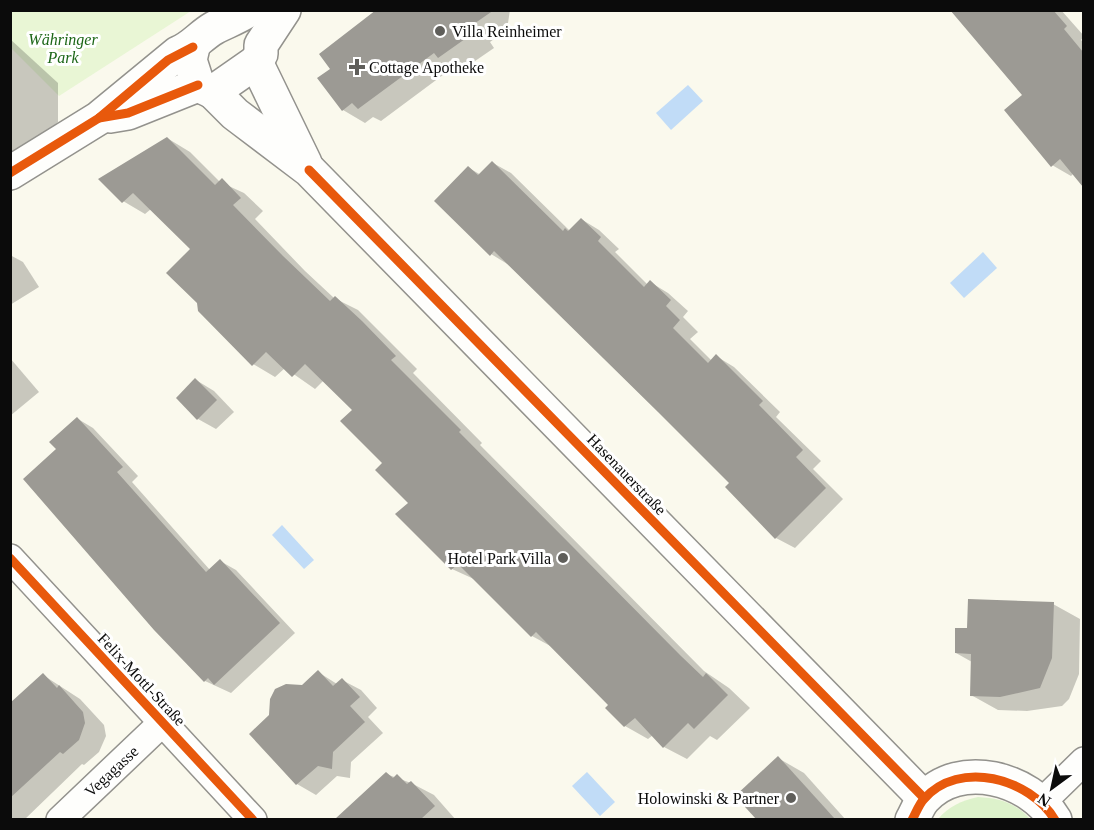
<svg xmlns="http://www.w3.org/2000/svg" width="1094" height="830" font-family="'Times New Roman',serif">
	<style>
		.green { fill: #ddf2cb }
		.pitch { fill: #e9f6d5 }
		.water { fill: #c1dcf7 }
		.shadow { fill: #0003 }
		.building { fill: #9c9a94 }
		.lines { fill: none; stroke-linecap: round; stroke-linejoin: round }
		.minor-casing { stroke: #93928d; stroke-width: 30 }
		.tertiary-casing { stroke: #93928d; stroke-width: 36 }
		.minor { stroke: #fefefc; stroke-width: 27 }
		.tertiary { stroke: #fefefc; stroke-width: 33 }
		.cycleway-casing { stroke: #fff; stroke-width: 13 }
		.cycleway { stroke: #e8590c; stroke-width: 9 }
		.poi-dot { fill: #5f5e5a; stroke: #fff; stroke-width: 2 }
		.labels { text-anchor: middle; stroke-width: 6; stroke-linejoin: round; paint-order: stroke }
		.poi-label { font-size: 16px; fill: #0b0b0b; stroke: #fff; text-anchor: start }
		.park-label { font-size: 16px; font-style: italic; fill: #1c6617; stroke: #fff }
		.street-label { font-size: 16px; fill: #0b0b0b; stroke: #fff }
	</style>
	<rect width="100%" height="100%" fill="#faf9ed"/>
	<path class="green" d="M 978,797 C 999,798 1016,803 1030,819 L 938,819 C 949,806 961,801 978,797 Z"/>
	<path class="pitch" d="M 10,11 L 11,10 L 191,11 L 59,96 L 11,48 Z"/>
	<g class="water">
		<path d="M 688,85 L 703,101 L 671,130 L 656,113 Z"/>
		<path d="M 983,252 L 997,268 L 964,298 L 950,283 Z"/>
		<path d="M 282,525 L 314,560 L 304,569 L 272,535 Z"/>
		<path d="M 587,772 L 615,802 L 600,816 L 572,786 Z"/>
	</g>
	<g class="shadow">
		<path d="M 381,10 L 510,10 L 508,23 L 494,32 L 497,37 L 490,42 L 494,48 L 462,70 L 455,66 L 381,121 L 373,117 L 365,123 L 343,110 L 332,69 Z"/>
		<path d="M 952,10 L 1061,10 L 1084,36 L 1081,40 L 1084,43 L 1084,185 L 1074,173 L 1071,176 L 1052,165 L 1024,95 Z"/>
		<path d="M 10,39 L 58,83 L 58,122 L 10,168 Z"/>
		<path d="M 167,138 L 190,152 L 220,182 L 244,193 L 263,211 L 255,219 L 305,271 L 334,298 L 358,310 L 417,369 L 413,373 L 482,443 L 480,445 L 704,671 L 729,688 L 750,708 L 717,740 L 710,736 L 687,759 L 664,747 L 653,735 L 648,739 L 625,726 L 607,708 L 610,705 L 554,648 L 532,636 L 476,580 L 452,569 L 384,463 L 354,410 L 324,380 L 315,389 L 285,368 L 275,377 L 253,364 L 192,249 L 151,209 L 145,214 L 123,201 Z"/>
		<path d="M 493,163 L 511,173 L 570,231 L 581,219 L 599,230 L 619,249 L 615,252 L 648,285 L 650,282 L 668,293 L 688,311 L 683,317 L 698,332 L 690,339 L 712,361 L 716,356 L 734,367 L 780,412 L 776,417 L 821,461 L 813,469 L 843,499 L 795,548 L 776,538 L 731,483 L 509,265 L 491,254 L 469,168 L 481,175 Z"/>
		<path d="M 10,255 L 23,262 L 39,287 L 10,305 Z"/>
		<path d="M 10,358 L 39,392 L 10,416 Z"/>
		<path d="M 196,380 L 214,391 L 234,412 L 216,429 L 198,419 Z"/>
		<path d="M 78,419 L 93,428 L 138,476 L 132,482 L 210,570 L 220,561 L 236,570 L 295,633 L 231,693 L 205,681 L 58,449 Z"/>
		<path d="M 1053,604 L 1080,619 L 1079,674 L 1069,699 L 1062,706 L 1027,711 L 998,710 L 971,695 L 972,662 L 956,653 L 968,630 Z"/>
		<path d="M 318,672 L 337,684 L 342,680 L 361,690 L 377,708 L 368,717 L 383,733 L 351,762 L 350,778 L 337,776 L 316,795 L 297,784 L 251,734 Z"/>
		<path d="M 43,675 L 80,699 L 104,725 L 106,736 L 99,752 L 84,765 L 82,764 L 24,820 L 10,820 L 10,705 Z"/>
		<path d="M 778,758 L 804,773 L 846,820 L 758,820 L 737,796 Z"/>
		<path d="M 386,774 L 411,783 L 434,795 L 456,820 L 337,820 Z"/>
	</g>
	<g class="building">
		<path d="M 376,10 L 494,10 L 468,28 L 472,34 L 438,58 L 434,53 L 358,109 L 352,103 L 342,111 L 317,78 L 330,69 L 319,54 Z"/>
		<path d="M 950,10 L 1053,10 L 1067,26 L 1064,29 L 1083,52 L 1083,187 L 1060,159 L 1051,167 L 1004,110 L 1022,95 Z"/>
		<path d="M 167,137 L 215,185 L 222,178 L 241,198 L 233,205 L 283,256 L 330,301 L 335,296 L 362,321 L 396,356 L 391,360 L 461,430 L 459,432 L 681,656 L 703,677 L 706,673 L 728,695 L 694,729 L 688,723 L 663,748 L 635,718 L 624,727 L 605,708 L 608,705 L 536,632 L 531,637 L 458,564 L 451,570 L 395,514 L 408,503 L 375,470 L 382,463 L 340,421 L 352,410 L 305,364 L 292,377 L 266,352 L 252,366 L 198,311 L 197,303 L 166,273 L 190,249 L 133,193 L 122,203 L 98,179 Z"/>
		<path d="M 492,161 L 563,231 L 565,228 L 568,231 L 581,218 L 601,237 L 598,241 L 644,287 L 650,280 L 671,300 L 666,306 L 680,320 L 673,328 L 708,363 L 716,354 L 763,401 L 759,405 L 803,450 L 796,457 L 826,488 L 775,539 L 725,487 L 729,483 L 658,412 L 494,251 L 490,256 L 434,201 L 468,166 L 478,175 Z"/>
		<path d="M 195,378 L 217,400 L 197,420 L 176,398 Z"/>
		<path d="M 77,417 L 123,467 L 117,472 L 206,572 L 220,559 L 280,623 L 214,685 L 208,678 L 204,682 L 154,630 L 23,479 L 56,449 L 49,442 Z"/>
		<path d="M 968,599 L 1054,602 L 1052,658 L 1040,688 L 1000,697 L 970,696 L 971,654 L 955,653 L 955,628 L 967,628 Z"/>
		<path d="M 318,670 L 333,686 L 342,678 L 360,697 L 350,706 L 365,722 L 333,752 L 332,769 L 318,766 L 296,785 L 249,734 L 269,715 L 270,699 L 275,689 L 286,684 L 302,685 Z"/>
		<path d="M 43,673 L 57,688 L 59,685 L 83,712 L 85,723 L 79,740 L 63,754 L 60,752 L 10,798 L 10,703 Z"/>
		<path d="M 778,756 L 835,819 L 756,819 L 735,796 Z"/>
		<path d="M 386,772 L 393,778 L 397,774 L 407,784 L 411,781 L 435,806 L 421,819 L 335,819 Z"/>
	</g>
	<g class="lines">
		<defs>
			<g id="minor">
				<path d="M 10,558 L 253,820"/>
				<path d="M 1042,802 L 1084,761"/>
				<path d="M 60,820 L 162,723"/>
			</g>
			<g id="tertiary">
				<path d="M 193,47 L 190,60 L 198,85 L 213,92 L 256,62 L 261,54 L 261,45 L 284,10"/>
				<path d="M 256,62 L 305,163"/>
				<path d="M 213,92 L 235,114 L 309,170 L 924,798"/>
				<path d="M 110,116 L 128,113 L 198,85"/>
				<path d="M 10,173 L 99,118 L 178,53 C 193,47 200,36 214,28 C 225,22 237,18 249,10"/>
				<path d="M 912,820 C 916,813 919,804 924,799 C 959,759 1030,778 1055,820"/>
			</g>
		</defs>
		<use href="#minor" class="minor-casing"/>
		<use href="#tertiary" class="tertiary-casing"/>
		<use href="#minor" class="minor"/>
		<use href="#tertiary" class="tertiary"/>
		<defs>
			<g id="cycleway">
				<path d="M 99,118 L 128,113 L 198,85"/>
				<path d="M 309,170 L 924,798"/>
				<path d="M 10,173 L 99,118 L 168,60 L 193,47"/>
				<path d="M 10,558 L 253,820"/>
				<path d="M 912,820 C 916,813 919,804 924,799 C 959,759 1030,778 1055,820"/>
			</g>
		</defs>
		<use href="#cycleway" class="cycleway-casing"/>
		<use href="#cycleway" class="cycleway"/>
	</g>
	<g class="poi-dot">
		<circle cx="440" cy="31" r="6"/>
		<path d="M354 58h6v6h6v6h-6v6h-6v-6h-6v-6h6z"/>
		<circle cx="563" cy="558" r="6"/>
		<circle cx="791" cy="798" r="6"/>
	</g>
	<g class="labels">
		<g class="poi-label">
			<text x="452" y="37">Villa Reinheimer</text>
			<text x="369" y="73">Cottage Apotheke</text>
			<text x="551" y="564" text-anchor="end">Hotel Park Villa</text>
			<text x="779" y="804" text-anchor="end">Holowinski &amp; Partner</text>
		</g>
		<g class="park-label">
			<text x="63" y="45">Währinger<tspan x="63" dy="18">Park</tspan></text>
		</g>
		<g class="street-label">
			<text transform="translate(627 474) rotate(46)" y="6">Hasenauerstraße</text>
			<text transform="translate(142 679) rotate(47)" y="6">Felix-Mottl-Straße</text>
			<text transform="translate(111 771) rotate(-43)" y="6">Vegagasse</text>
		</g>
	</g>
	<rect width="1094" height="830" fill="none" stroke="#0b0b0b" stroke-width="24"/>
	<g transform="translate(1052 788) rotate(213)" stroke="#ffffff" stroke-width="4.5" paint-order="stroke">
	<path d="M0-4.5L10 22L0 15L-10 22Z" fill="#0b0b0b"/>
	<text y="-9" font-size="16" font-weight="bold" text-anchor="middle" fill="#0b0b0b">N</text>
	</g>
</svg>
